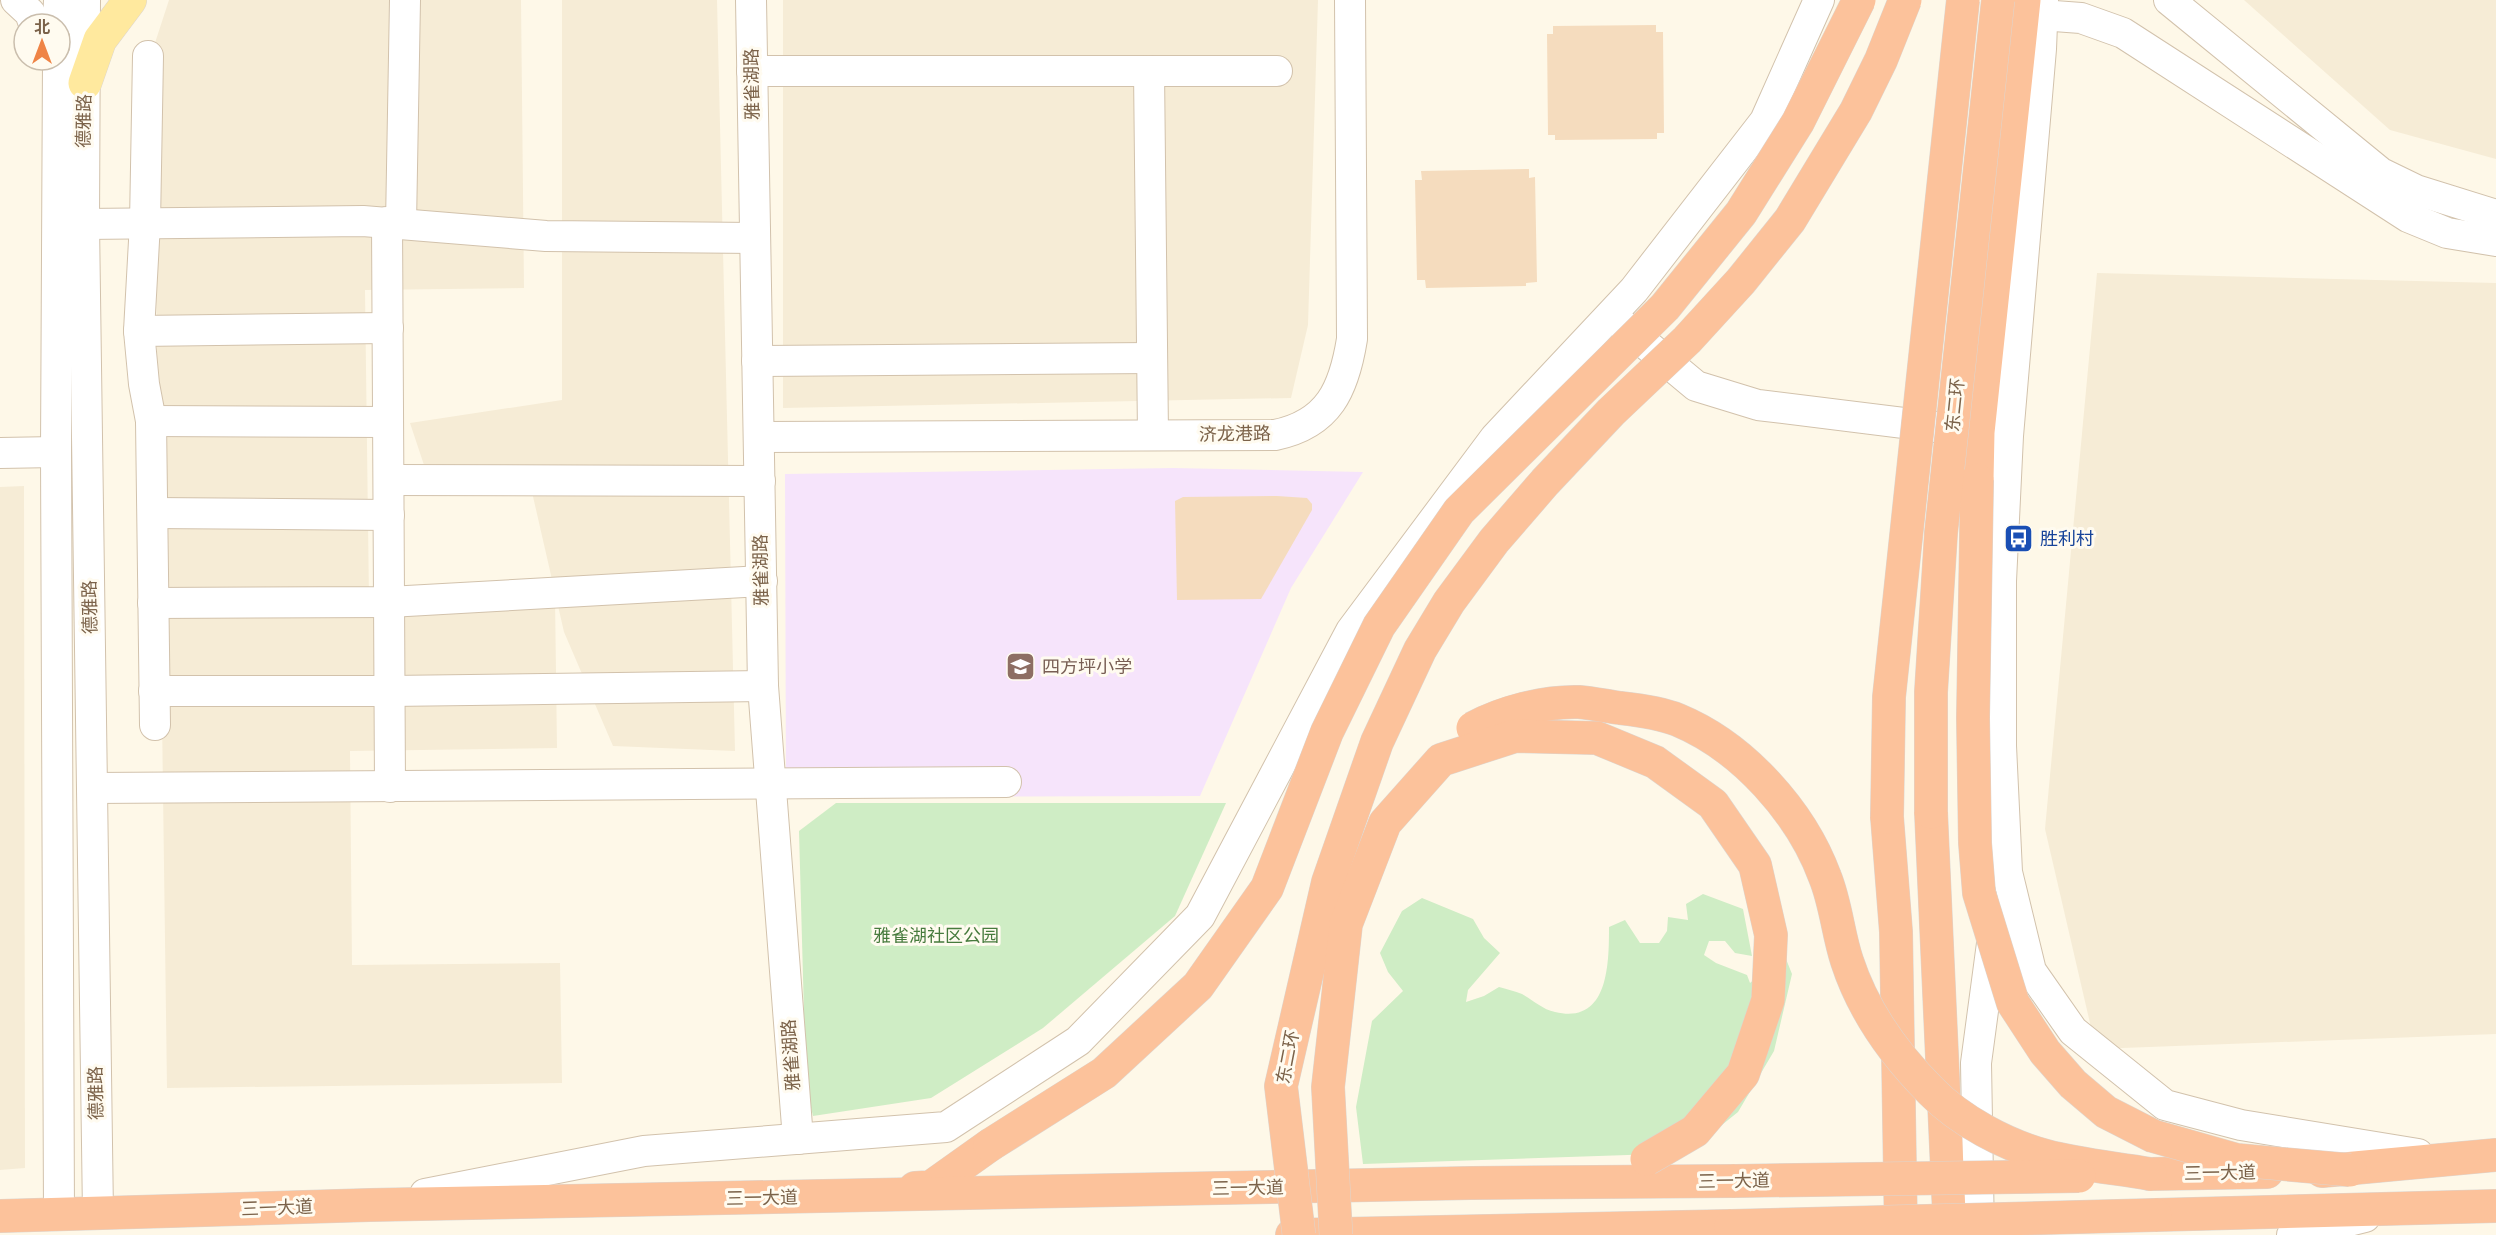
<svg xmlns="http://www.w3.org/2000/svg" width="2496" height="1235" font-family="'Public Sans','Noto Sans SC',sans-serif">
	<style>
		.residential { fill: #f6ecd6 }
		.education { fill: #f6e4fb }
		.green { fill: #cfedc5 }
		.building { fill: #f5dcbe }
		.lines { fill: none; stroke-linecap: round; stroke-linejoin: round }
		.minor-casing { stroke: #d2c2ac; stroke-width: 32 }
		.major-casing { stroke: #ddd6d0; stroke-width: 34 }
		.highway-casing { stroke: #ddd6d0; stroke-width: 34 }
		.minor { stroke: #fff; stroke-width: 30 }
		.major { stroke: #ffe99e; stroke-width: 33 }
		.highway { stroke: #fcc29b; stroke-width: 33 }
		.highway-bridge-casing { stroke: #ddd6d0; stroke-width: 34; stroke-linecap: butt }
		.highway-bridge { stroke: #fcc29b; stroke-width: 33 }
		.labels { text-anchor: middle; stroke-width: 6; stroke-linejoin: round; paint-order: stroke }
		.street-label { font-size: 18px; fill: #7b6249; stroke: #fffbf0 }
		.transit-label { font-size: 18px; fill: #164399; stroke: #fffbf0; text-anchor: start }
		.education-label { font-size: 18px; fill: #785e54; stroke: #fffbf0; text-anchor: start }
		.park-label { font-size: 18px; fill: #477b3d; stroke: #fffbf0 }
	</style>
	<rect width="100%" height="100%" fill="#fef8e8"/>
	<g class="residential">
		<path d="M 169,0 L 521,0 L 524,288 L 365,290 L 369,600 L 555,598 L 557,748 L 350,751 L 352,965 L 560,963 L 562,1083 L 167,1088 L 153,49 Z"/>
		<path d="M 562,0 L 717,0 L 735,751 L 613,746 L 564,632 L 529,479 L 425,468 L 410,423 L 562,400 Z"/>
		<path d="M 783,0 L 1318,0 L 1308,325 L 1291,398 L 783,408 Z"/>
		<path d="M 2244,0 L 2496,0 L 2496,159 L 2390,130 Z"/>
		<path d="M 2097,273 L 2496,283 L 2496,1034 L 2096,1049 L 2045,829 Z"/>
		<path d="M 24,486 L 25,1168 L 0,1170 L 0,487 Z"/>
	</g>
	<path class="education" d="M 1173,468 L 1363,472 L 1291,588 L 1200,796 L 786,797 L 785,474 Z"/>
	<g class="green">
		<path d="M 836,803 L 1226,803 L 1175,916 L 1043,1028 L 931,1098 L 813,1116 L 806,1086 L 799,831 Z"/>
		<path d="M 1703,894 L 1743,909 L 1752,956 L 1735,953 L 1725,941 L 1709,941 L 1704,955 L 1716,963 L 1747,975 L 1750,983 L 1784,954 L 1792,974 L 1774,1051 L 1738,1112 L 1687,1153 L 1363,1164 L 1356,1107 L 1372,1021 L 1403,991 L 1388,972 L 1380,953 L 1402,911 L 1422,898 L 1473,919 L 1484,938 L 1500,953 L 1468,990 L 1466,1002 L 1484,996 L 1499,987 C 1506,989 1515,991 1522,994 C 1533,1000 1542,1009 1555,1012 C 1609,1025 1609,963 1609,927 L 1625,920 L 1640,943 L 1659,943 L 1667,931 L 1668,917 L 1688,920 L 1686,904 Z"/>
	</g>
	<g class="building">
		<path d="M 1656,25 L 1656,32 L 1663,32 L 1664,133 L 1657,133 L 1657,139 L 1555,140 L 1555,135 L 1548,135 L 1547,34 L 1553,34 L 1553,26 Z"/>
		<path d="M 1529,169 L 1529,178 L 1535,177 L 1537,282 L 1526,283 L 1526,286 L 1426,288 L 1425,280 L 1417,280 L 1415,180 L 1422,180 L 1421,171 Z"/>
		<path d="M 1277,496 L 1307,498 L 1312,504 L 1312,510 L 1261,599 L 1177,600 L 1175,501 L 1183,497 Z"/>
	</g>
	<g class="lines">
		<defs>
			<g id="minor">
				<path d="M 16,0 L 30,13 L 34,24"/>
				<path d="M 85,0 L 84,224 L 98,1214"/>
				<path d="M 751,0 L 763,686 L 798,1139"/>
				<path d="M 2043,0 L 2041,49 L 2008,436 L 2001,581 L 2001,746 L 2007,872 L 2031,971 L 2073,1031 L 2165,1105 L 2241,1125 L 2418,1154"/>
				<path d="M 2169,0 L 2381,173 L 2416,190 L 2496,215"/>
				<path d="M 2041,15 L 2081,18 L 2123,33 L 2408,217 L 2447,233 L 2496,241"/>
				<path d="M 58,24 L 59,0"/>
				<path d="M 148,56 L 145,223 L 139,331 L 144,384 L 151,421 L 155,725"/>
				<path d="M 58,60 L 56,452 L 59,1214"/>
				<path d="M 752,71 L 1277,71"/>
				<path d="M 1149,71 L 1153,435"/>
				<path d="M 387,222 L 390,787"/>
				<path d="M 84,224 L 363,221 L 546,236 L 755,238"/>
				<path d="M 401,224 L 405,0"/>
				<path d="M 1618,321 L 1696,386 L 1758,405 L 1976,432"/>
				<path d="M 139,331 L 388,328"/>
				<path d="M 757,361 L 1152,358"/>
				<path d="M 151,421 L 388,422"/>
				<path d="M 759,437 L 1275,435 C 1329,424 1344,389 1352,339 L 1350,0"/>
				<path d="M 0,453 L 56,452"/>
				<path d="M 389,480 L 760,481"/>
				<path d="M 153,513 L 389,515"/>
				<path d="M 153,603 L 389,602 L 762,581"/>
				<path d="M 154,691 L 390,691 L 763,686"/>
				<path d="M 92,788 L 1006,782"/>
				<path d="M 425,1194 L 644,1151 L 946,1127 L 1078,1041 L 1200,916 L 1351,631 L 1495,438 L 1634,290 L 1765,121 L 1819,0"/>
				<path d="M 1979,1235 L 1976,1063 L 1993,936"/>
				<path d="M 2292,1235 L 2365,1217"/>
			</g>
			<path id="major" d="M 85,83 L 100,40 L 130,0"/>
			<g id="highway">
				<path d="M 1977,480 L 1978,432 L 2024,0"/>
				<path d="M 1931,812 L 1950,1235"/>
				<path d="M 1887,817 L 1896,932 L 1901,1235"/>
				<path d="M 2322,1171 L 2496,1155"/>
				<path d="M 2150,1174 L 2267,1172"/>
				<path d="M 915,1188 L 931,1187 L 990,1145"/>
				<path d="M 2155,1215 L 2496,1206"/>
				<path d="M 0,1216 L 370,1205 L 1471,1183 L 1735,1181"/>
				<path d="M 1292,1235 L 1731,1226"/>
			</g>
		</defs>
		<use href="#minor" class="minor-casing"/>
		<use href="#major" class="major-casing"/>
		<use href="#highway" class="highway-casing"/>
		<use href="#minor" class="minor"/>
		<use href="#major" class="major"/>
		<use href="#highway" class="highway"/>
		<defs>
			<g id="highway-bridge">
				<path d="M 1977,480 L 1973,718 L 1975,843 L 1979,893 L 2013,1003 L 2045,1052 L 2073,1084 L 2106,1112 L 2153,1136 L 2237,1160 L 2350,1170"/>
				<path d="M 1473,728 C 1503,712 1544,701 1579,702 C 1592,703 1606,706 1620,708 C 1638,710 1661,713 1678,720 C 1743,747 1801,812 1825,877 C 1836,904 1838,934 1847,961 C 1863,1010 1895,1055 1931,1091 C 1960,1121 2006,1145 2046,1156 C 2079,1165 2116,1168 2150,1174"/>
				<path d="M 1931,812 L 1931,692 L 1941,533 L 1998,0"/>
				<path d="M 1887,817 L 1889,697 L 1963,0"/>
				<path d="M 990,1145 L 1104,1073 L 1198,986 L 1267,888 L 1327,732 L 1379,626 L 1459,511 L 1665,307 L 1741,213 L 1798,122 L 1859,0"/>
				<path d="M 1735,1181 L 2079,1176"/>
				<path d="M 1731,1226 L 2155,1215"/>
				<path d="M 1299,1235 L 1281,1086 L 1328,882 L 1377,742 L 1420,650 L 1449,602 L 1494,541 L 1545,482 L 1611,412 L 1687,340 L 1741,281 L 1790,220 L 1856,111 L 1881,60 L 1905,0"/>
				<path d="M 1336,1235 L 1328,1087 L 1346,924 L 1385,823 L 1441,760 L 1515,736 L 1597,738 L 1655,762 L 1713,804 L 1755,865 L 1771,935 L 1768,1000 L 1743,1074 L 1695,1131 L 1647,1159"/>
			</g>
		</defs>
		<use href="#highway-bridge" class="highway-bridge-casing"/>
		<use href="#highway-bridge" class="highway-bridge"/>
	</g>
	<defs>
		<symbol id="bus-square" viewBox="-11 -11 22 22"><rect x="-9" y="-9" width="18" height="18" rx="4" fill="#1a4fb4" stroke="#fffbf0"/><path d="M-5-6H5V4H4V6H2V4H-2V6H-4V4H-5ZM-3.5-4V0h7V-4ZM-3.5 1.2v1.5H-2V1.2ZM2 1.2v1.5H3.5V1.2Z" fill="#fff"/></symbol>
		<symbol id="school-square" viewBox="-11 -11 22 22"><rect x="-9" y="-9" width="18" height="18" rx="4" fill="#8d6e63" stroke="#fffbf0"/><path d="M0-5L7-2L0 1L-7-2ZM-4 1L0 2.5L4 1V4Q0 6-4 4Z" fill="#fff"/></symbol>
	</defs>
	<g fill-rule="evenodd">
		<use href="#bus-square" x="2002" y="522" width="33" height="33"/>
		<use href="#school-square" x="1004" y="650" width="33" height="33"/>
	</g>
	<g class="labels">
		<g class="street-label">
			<text transform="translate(752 84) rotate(-91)" y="6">雅雀湖路</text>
			<text transform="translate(84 121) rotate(-89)" y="6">德雅路</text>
			<text transform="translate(1955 405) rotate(-84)" y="6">东二环</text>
			<text transform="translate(1235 434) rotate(-1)" y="6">济龙港路</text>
			<text transform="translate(761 570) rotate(-91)" y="6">雅雀湖路</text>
			<text transform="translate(90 607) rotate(-91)" y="6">德雅路</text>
			<text transform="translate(791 1055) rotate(-94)" y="6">雅雀湖路</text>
			<text transform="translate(1288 1057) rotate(-79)" y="6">东二环</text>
			<text transform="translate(96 1093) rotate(-91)" y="6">德雅路</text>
			<text transform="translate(2220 1173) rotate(-1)" y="6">三一大道</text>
			<text transform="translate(1734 1181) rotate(-1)" y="6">三一大道</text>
			<text transform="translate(1248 1188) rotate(-1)" y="6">三一大道</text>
			<text transform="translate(762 1198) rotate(-1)" y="6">三一大道</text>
			<text transform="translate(277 1208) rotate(-2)" y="6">三一大道</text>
		</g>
		<g class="transit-label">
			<text x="2040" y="545">胜利村</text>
		</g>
		<g class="education-label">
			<text x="1042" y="673">四方坪小学</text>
		</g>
		<g class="park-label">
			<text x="936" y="942">雅雀湖社区公园</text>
		</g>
	</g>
	<g transform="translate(42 42)"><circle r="28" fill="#fffbf0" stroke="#cabead" stroke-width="1.5"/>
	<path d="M0-4.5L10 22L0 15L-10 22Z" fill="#ef8446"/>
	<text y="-9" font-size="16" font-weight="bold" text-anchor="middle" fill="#7b6249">北</text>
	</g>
</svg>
